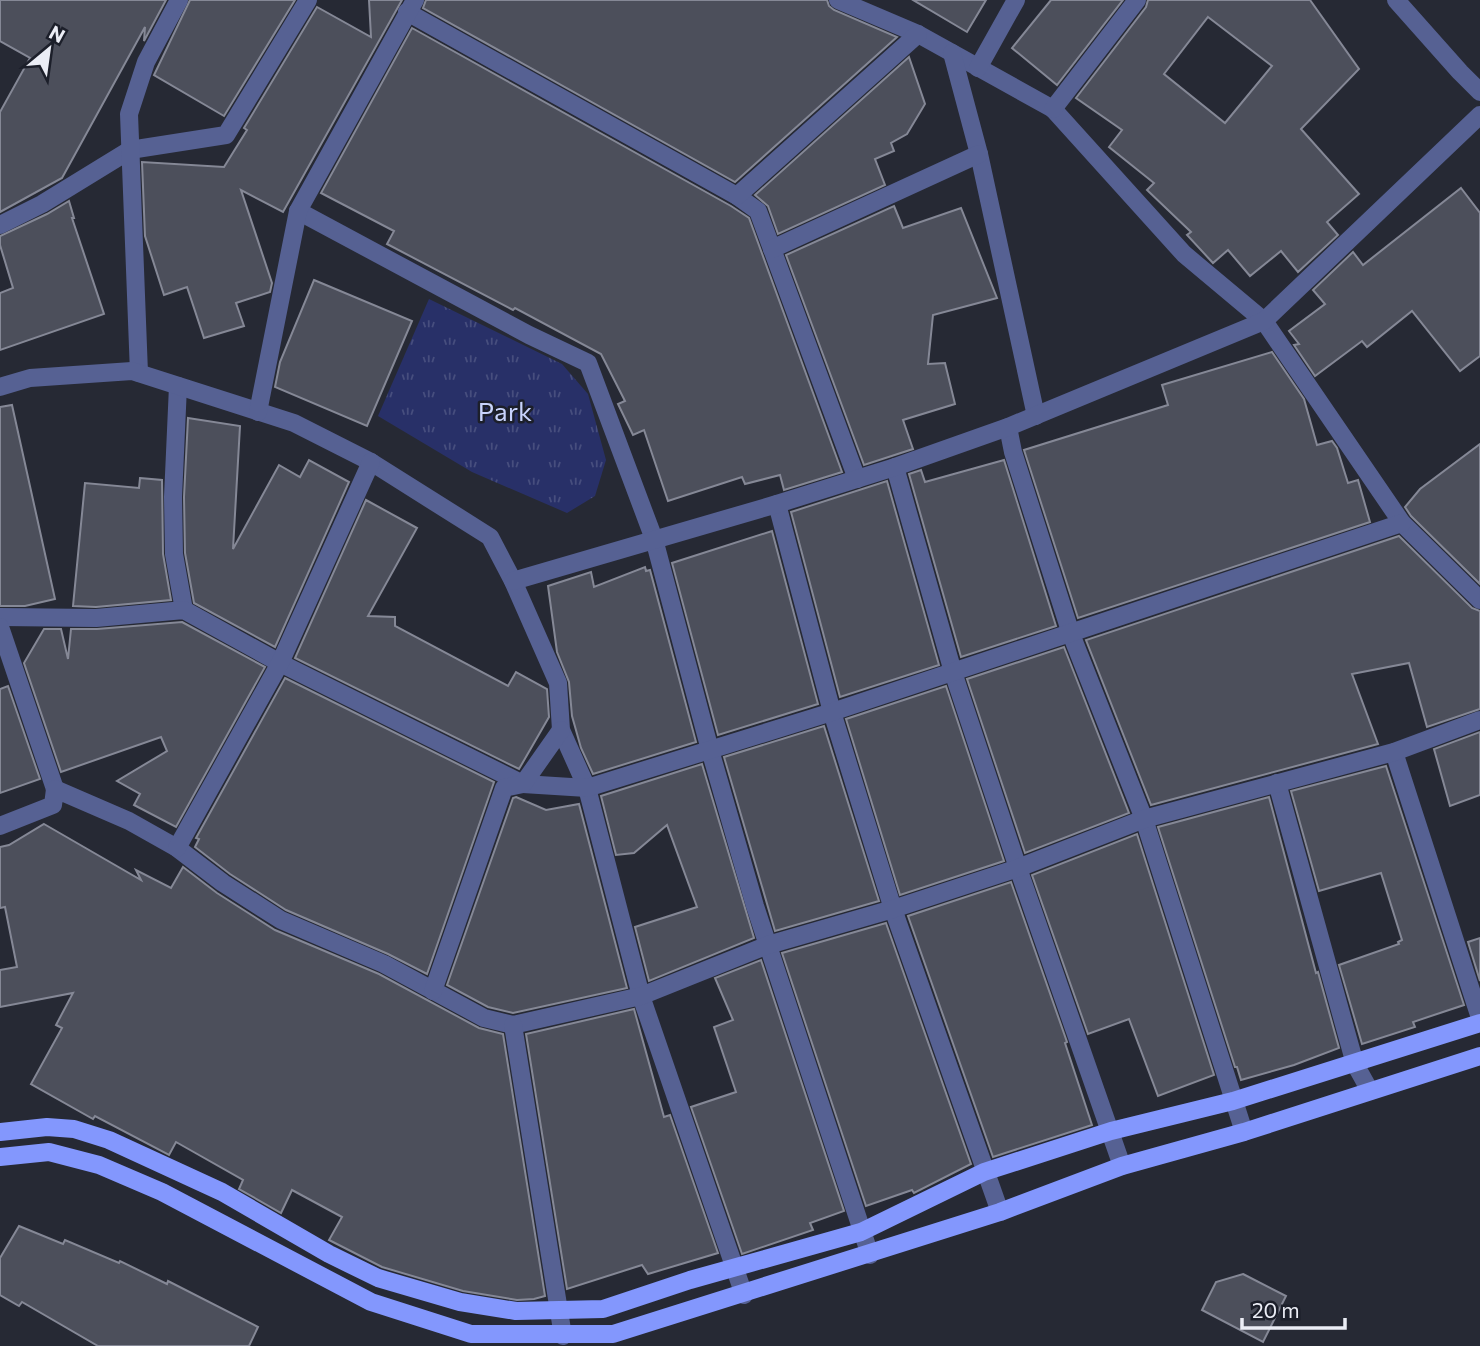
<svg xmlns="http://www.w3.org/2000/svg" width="1480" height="1346" font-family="Commissioner,sans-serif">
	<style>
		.park { fill: url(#park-tufts) }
		.building { fill: #4c4f5b; stroke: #858896; stroke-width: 2; fill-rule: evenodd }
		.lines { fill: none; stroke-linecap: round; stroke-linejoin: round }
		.minor { stroke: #566193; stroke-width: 18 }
		.major { stroke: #8397fd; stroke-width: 18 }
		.labels { text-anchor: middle; stroke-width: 5; stroke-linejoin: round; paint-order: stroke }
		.park-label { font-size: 26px; fill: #c8d3fc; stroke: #1c1f2a }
	</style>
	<defs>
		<pattern id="park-tufts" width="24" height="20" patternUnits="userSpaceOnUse" patternTransform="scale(1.75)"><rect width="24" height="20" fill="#283068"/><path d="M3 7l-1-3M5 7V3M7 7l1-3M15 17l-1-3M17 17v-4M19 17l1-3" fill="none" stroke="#474e7e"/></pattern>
	</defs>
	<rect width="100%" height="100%" fill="#262934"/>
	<path class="park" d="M 429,299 L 562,364 L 588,394 L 606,460 L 595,496 L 567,513 L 472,472 L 378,416 Z"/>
	<g class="building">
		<path d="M 0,0 L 166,0 L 144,41 L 145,27 L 62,178 L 0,212 L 0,112 L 30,58 L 0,41 Z"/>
		<path d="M 190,0 L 295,0 L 224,116 L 154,75 Z"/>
		<path d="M 369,0 L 402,0 L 283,212 L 241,190 L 272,283 L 270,292 L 236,303 L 244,326 L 204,338 L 187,287 L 164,295 L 145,236 L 142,162 L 224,167 L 247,130 L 244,128 L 317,7 L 371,37 Z"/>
		<path d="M 426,0 L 827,0 L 829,6 L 834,10 L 897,37 L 735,182 L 423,8 Z"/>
		<path d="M 913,0 L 986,0 L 967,32 Z"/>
		<path d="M 1051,0 L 1123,0 L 1057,85 L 1012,48 Z"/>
		<path d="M 1148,0 L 1310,0 L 1359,69 L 1301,129 L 1359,194 L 1327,222 L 1338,235 L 1298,272 L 1281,251 L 1250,276 L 1228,250 L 1213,263 L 1187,235 L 1191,232 L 1147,190 L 1154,183 L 1109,147 L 1122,130 L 1076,98 L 1146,7 ZM 1208,17 L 1272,66 L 1225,123 L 1164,74 Z"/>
		<path d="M 412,28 L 731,206 L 749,218 L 842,472 L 784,490 L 780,475 L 745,484 L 742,477 L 668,501 L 644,430 L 633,435 L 618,404 L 625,401 L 601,354 L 515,308 L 513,310 L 387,244 L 394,231 L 321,193 Z"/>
		<path d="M 909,57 L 925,104 L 907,134 L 891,143 L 894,151 L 875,159 L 885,185 L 778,234 L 768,206 L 755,195 Z"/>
		<path d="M 1461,188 L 1480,213 L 1480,356 L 1460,371 L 1412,311 L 1367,347 L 1362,341 L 1315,376 L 1294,345 L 1299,344 L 1289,331 L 1325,304 L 1313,290 L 1353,252 L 1363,265 Z"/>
		<path d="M 69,201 L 74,218 L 72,218 L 104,314 L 0,350 L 0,293 L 13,288 L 0,245 L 0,236 L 47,214 Z"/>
		<path d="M 894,206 L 903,228 L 961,208 L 997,298 L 933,315 L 928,364 L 945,363 L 955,404 L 903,420 L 913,449 L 864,465 L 786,255 Z"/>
		<path d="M 314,280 L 412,321 L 367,426 L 275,387 L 280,362 Z"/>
		<path d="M 1272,352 L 1304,399 L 1317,445 L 1332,441 L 1337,448 L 1348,483 L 1358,480 L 1370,522 L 1078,618 L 1024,450 L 1168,405 L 1162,385 Z"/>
		<path d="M 12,405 L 55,599 L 25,606 L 0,606 L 0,407 Z"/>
		<path d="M 188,418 L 240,426 L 233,549 L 279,465 L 300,477 L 309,460 L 349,482 L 275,647 L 194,603 L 185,553 L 184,497 Z"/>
		<path d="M 1480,444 L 1480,584 L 1411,516 L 1405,507 L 1420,489 Z"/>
		<path d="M 1004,460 L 1056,626 L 961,657 L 909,474 L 921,470 L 925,482 Z"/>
		<path d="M 140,478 L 162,480 L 163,554 L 171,600 L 96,607 L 73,606 L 85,483 L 139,488 Z"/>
		<path d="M 887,481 L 939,665 L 840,697 L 791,512 Z"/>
		<path d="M 366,500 L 417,528 L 368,616 L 395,617 L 395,626 L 508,686 L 516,672 L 547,689 L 549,717 L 519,769 L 295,658 Z"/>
		<path d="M 772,531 L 818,704 L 718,735 L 672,563 Z"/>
		<path d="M 1399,536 L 1472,608 L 1480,611 L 1480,709 L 1427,727 L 1409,663 L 1352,674 L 1378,744 L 1151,805 L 1086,640 Z"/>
		<path d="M 645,567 L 646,571 L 650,570 L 696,742 L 593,774 L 581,748 L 572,716 L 569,682 L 557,652 L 548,586 L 591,572 L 594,587 Z"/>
		<path d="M 182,622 L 265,667 L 176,827 L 134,805 L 140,794 L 117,781 L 167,751 L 161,737 L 61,772 L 24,663 L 44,629 L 61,629 L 68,659 L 71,629 L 97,629 Z"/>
		<path d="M 1064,647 L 1129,813 L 1025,853 L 967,679 Z"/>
		<path d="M 285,678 L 494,782 L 427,974 L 388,954 L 286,910 L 230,874 L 195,847 L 199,839 L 196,838 Z"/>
		<path d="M 8,686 L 40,779 L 0,793 L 0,689 Z"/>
		<path d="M 946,686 L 1004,861 L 900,895 L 846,719 Z"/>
		<path d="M 824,726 L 879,901 L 775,931 L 724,757 Z"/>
		<path d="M 1480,732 L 1480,795 L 1450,806 L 1434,749 Z"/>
		<path d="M 702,764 L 754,938 L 649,981 L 635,927 L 697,907 L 667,825 L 634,853 L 616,855 L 601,796 Z"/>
		<path d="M 1386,766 L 1464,1005 L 1413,1022 L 1415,1027 L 1362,1044 L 1339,965 L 1399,944 L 1398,942 L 1402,940 L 1381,873 L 1319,891 L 1291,791 Z"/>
		<path d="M 516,797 L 546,810 L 579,804 L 627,988 L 513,1013 L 488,1007 L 447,985 L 513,798 Z"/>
		<path d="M 1269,797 L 1316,973 L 1318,972 L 1339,1048 L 1294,1065 L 1241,1080 L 1237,1067 L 1235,1067 L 1158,827 Z"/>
		<path d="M 44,824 L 141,880 L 136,870 L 171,888 L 183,867 L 217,893 L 275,930 L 379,974 L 479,1028 L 503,1034 L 545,1296 L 534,1299 L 517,1300 L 463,1291 L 382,1267 L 329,1240 L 342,1217 L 292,1190 L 281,1213 L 239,1189 L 243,1180 L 176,1142 L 169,1155 L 95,1116 L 93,1119 L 31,1084 L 62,1028 L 56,1025 L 73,993 L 0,1007 L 0,970 L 17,967 L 5,907 L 0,908 L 0,847 L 9,845 Z"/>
		<path d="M 1137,834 L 1214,1075 L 1158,1096 L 1129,1019 L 1088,1034 L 1032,875 Z"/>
		<path d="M 1011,882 L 1067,1042 L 1065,1043 L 1092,1125 L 993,1157 L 908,916 Z"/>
		<path d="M 886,923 L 971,1164 L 914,1193 L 912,1190 L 866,1206 L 782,953 Z"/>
		<path d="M 1480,938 L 1480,981 L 1468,942 Z"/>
		<path d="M 761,960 L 844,1211 L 810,1223 L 813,1230 L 742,1254 L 691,1107 L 736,1092 L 714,1027 L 733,1020 L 715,978 Z"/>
		<path d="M 634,1009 L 664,1117 L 670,1115 L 718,1253 L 648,1274 L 642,1265 L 567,1289 L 526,1034 Z"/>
		<path d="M 19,1226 L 63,1244 L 65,1240 L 119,1263 L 120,1261 L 167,1284 L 168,1281 L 258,1327 L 249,1346 L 98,1346 L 22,1302 L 19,1306 L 0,1295 L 0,1258 Z"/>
		<path d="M 1243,1274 L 1286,1296 L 1263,1342 L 1202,1310 L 1216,1282 Z"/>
	</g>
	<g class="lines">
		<g class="minor">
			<path d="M 838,0 L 918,34 L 1053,109 L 1184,254 L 1264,321 L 1402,523 L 1480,600"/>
			<path d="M 1396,0 L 1460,72 L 1480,92"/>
			<path d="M 407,12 L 737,196 L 758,211 L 857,479"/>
			<path d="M 952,53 L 979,154 L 1036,416"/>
			<path d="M 978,68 L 1016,0"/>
			<path d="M 1053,109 L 1137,0"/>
			<path d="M 737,196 L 918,34"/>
			<path d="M 298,211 L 529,335 L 588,363 L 654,539 L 710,750 L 755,906 L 870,1255"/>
			<path d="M 0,225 L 42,204 L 130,150 L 226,135 L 308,0"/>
			<path d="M 772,249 L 979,154"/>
			<path d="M 139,373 L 129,114 L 146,62 L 179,0"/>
			<path d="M 178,386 L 173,497 L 174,554 L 184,610"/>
			<path d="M 0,387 L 30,378 L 132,371 L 294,423 L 371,462 L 490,537 L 513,581 L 558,683 L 561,730 L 587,788 L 641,996 L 744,1295"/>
			<path d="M 258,412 L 298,211 L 415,0"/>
			<path d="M 1008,427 L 1013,452 L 1071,634 L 1144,819 L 1244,1132"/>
			<path d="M 895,467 L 953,672 L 1018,868 L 1122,1166"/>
			<path d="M 777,504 L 832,712 L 893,909 L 1000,1212"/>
			<path d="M 513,581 L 777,504 L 895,467 L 1008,427 L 1264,321 L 1480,115"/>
			<path d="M 0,617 L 96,618 L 184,610 L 280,663 L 523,784 L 587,788 L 832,712 L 1402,523"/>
			<path d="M 0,627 L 55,789"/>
			<path d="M 1394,752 L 1480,1018"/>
			<path d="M 1277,783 L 1355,1064 L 1370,1091"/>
			<path d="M 0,826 L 53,805 L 55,789 L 129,821 L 177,848 L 223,883 L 281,920 L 384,964 L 484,1018 L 513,1025 L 641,996 L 768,945 L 893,909 L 1018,868 L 1144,819 L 1394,752 L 1480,720"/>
			<path d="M 177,848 L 280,663 L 371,462"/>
			<path d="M 433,991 L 504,788 L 523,784 L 561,730"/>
			<path d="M 513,1025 L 563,1336"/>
		</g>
		<g class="major">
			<path d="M 0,1132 L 47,1127 L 74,1129 L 109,1140 L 222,1192 L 329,1254 L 378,1278 L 460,1302 L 516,1311 L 603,1309 L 690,1280 L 861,1232 L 984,1172 L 1111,1131 L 1233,1101 L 1480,1023"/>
			<path d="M 0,1157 L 49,1152 L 99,1165 L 162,1192 L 371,1302 L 471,1334 L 613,1334 L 1000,1212 L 1122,1166 L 1244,1132 L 1480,1056"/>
		</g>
	</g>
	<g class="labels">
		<g class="park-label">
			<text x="505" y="421">Park</text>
		</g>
	</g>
	<g transform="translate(49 49) rotate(29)" stroke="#1c1f2a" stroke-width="5" paint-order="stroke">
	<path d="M0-5L12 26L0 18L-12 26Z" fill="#ebedf5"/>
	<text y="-10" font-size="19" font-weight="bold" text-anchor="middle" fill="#ebedf5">N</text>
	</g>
	<path d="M1242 1318v10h103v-10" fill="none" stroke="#ebedf5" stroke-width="3.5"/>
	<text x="1252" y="1318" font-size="21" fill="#ebedf5" stroke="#1c1f2a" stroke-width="5" paint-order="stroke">20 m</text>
</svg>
